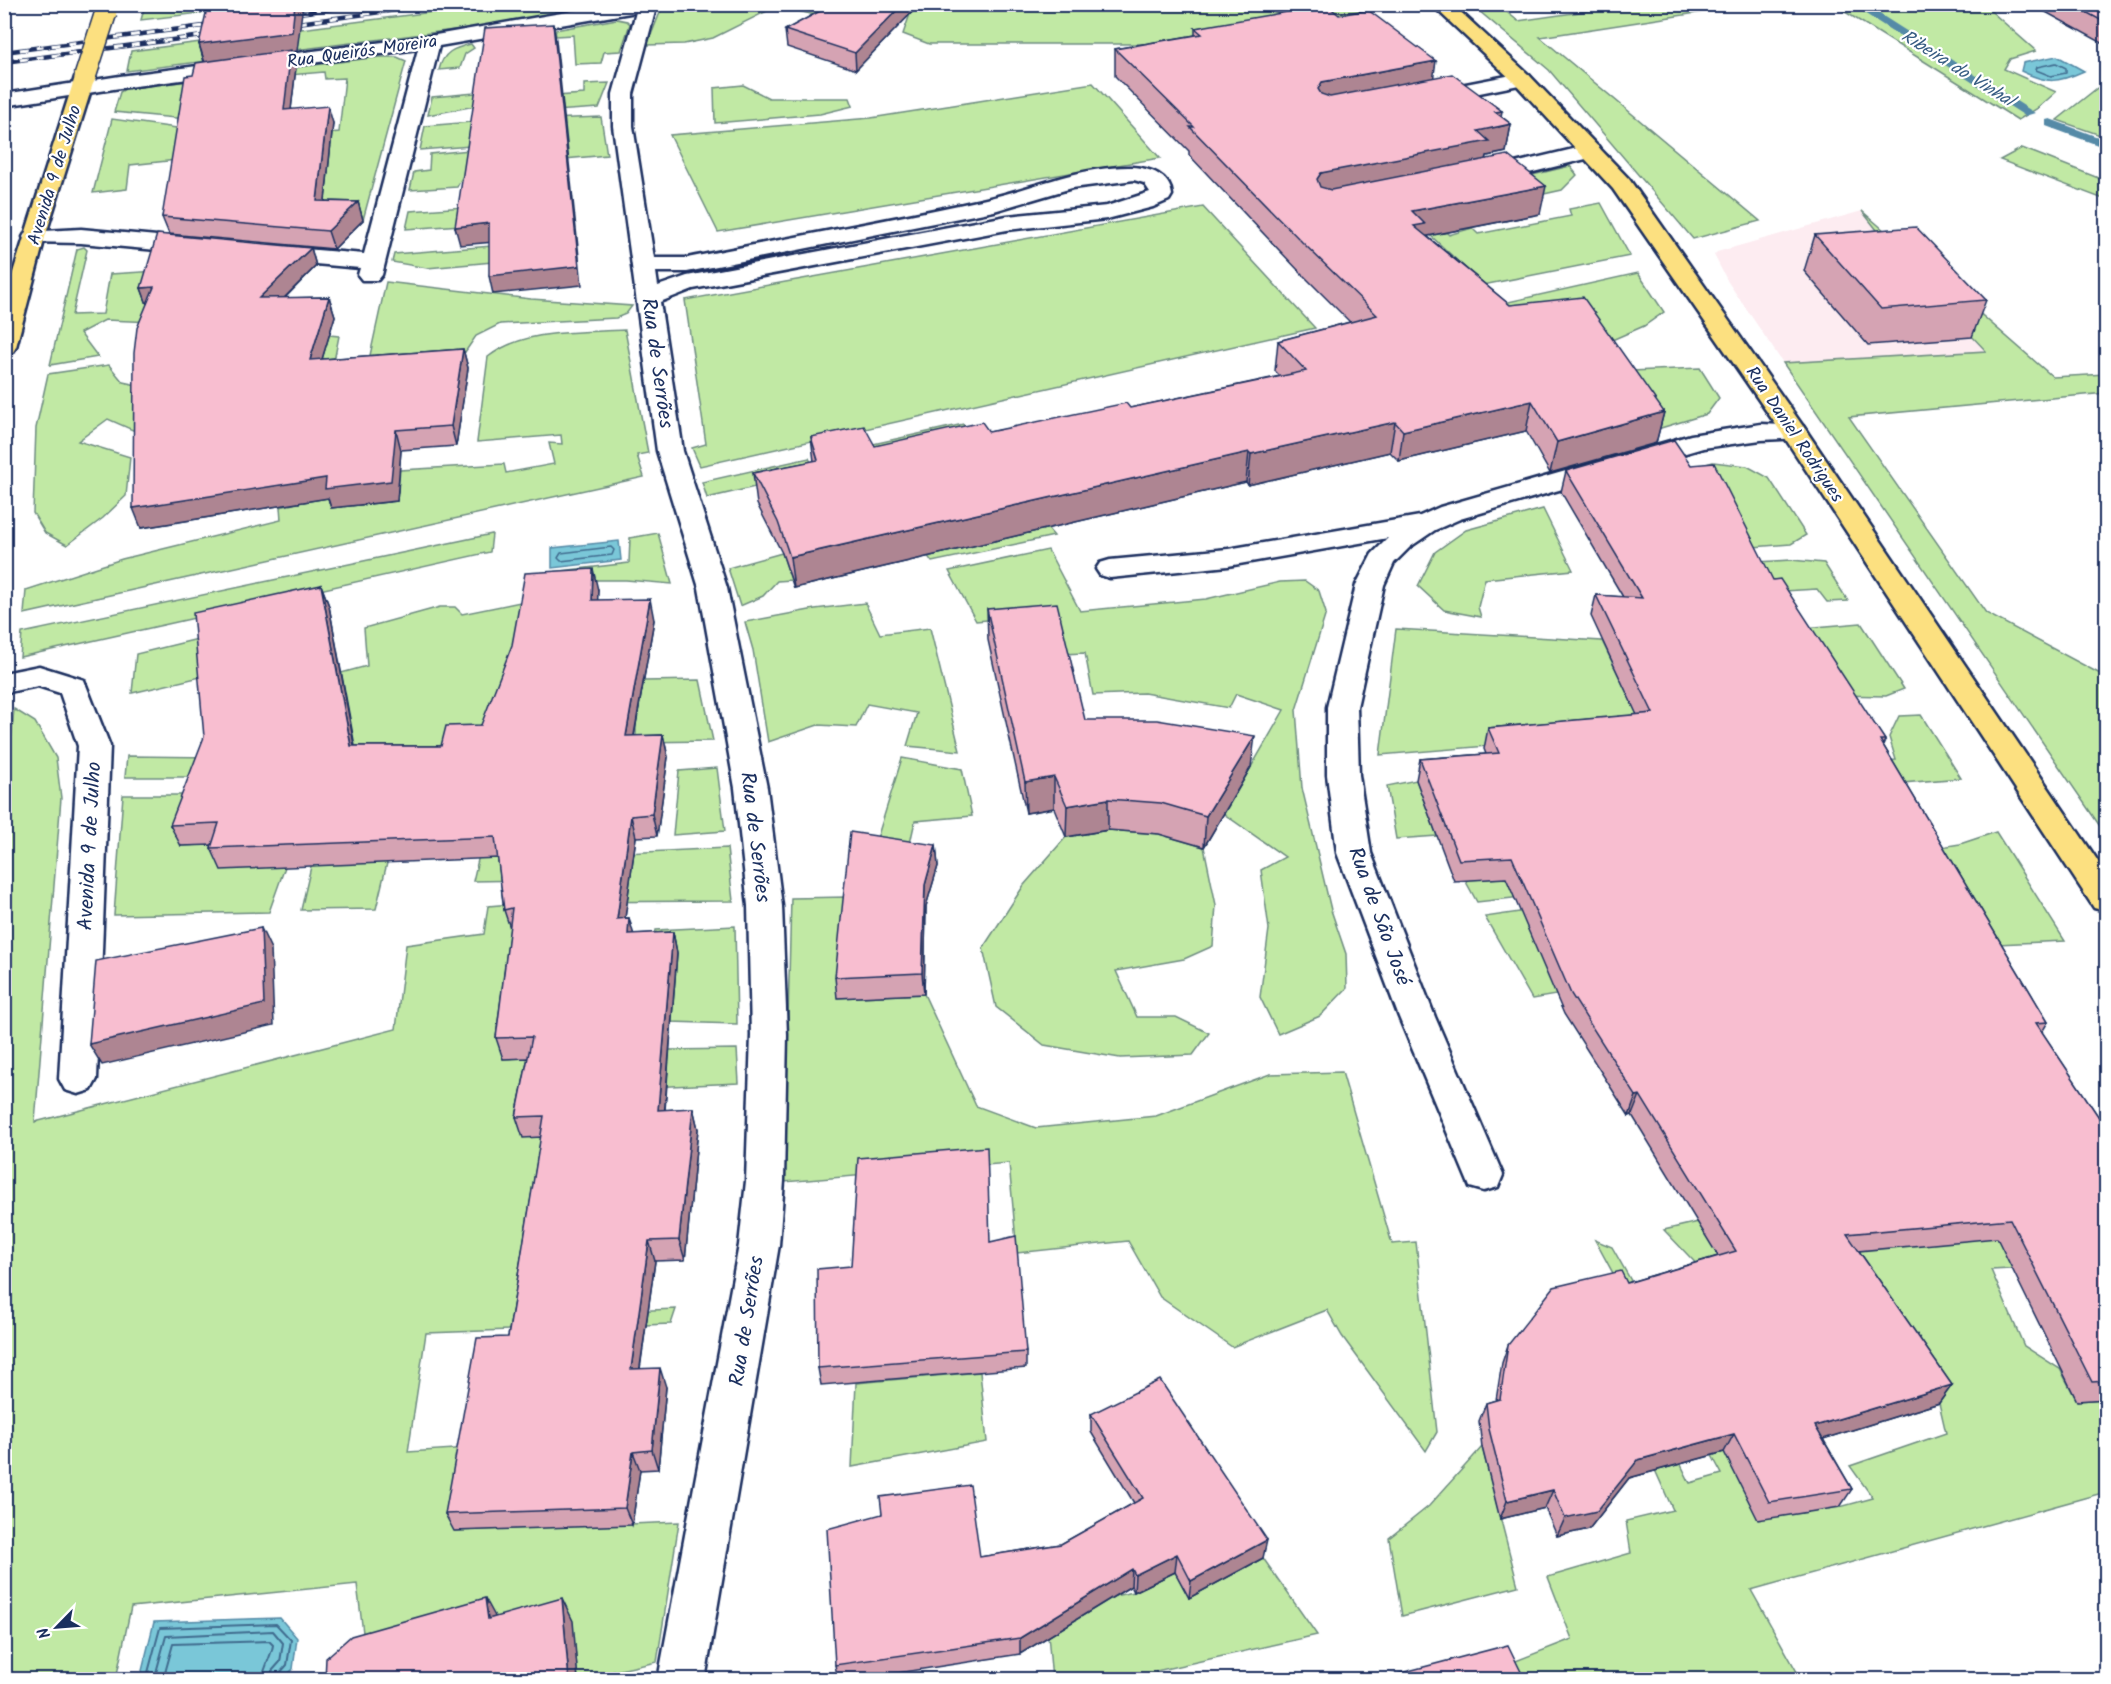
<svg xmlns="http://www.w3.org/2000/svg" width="2111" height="1684" font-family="Kalam,sans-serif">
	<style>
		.built { fill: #fdecf1 }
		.green { fill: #c1e9a4; stroke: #6e8c81; stroke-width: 1.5 }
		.water { fill: #7ac7d8; stroke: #548aa7; stroke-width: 1.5 }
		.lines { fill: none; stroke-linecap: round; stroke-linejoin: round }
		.shore-far1 { stroke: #416c8f; stroke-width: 1.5 }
		.shore { stroke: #416c8f; stroke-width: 2 }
		.stream { fill: #548aa7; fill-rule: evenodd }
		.minor-casing { stroke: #1b2f5e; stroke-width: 5 }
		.major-casing { stroke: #1b2f5e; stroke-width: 5 }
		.minor { fill: #fff; fill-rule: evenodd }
		.major { fill: #fce080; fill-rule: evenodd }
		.rail-casing { stroke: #1b2f5e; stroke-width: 4.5 }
		.rail { stroke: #fff; stroke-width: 3; stroke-dasharray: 8; stroke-linecap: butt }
		.major-bridge-casing { stroke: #1b2f5e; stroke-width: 24; stroke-linecap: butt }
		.major-bridge { stroke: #fce080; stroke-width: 21 }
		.wall { fill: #d5a3b3; stroke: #1b2f5e; stroke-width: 1.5 }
		.shaded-wall { fill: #ae8592; stroke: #1b2f5e; stroke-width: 1.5 }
		.building { fill: #f8bed0; stroke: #1b2f5e; stroke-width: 1.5 }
		.labels { text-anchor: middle; stroke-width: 4.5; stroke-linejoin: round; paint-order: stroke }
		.far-street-label { font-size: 18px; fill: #1b2f5e; stroke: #fff }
		.far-water-label { font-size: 18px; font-style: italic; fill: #385d83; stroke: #fff }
		.street-label { font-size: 21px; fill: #1b2f5e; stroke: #fff }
	</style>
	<rect width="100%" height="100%" fill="#fff"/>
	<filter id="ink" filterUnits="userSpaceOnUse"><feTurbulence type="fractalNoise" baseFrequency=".0167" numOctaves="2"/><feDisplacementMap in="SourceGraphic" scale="12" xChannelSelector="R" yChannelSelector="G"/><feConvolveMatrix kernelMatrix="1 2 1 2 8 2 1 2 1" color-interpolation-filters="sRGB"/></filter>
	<g filter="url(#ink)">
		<path class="built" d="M 1862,211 L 1903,263 L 1987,352 L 1783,363 L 1728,282 L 1714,255 L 1717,252 Z"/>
		<g class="green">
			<path d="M 1400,4 L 1165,44 L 929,44 L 903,34 L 910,14 L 920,5 Z"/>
			<path d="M 145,5 L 196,5 L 201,13 L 141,20 Z"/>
			<path d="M 486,5 L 593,5 L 486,26 L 127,71 L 131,51 Z"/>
			<path d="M 663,5 L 666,4 L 862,5 L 815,15 L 777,6 L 713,38 L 684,44 L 647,45 Z"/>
			<path d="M 1472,5 L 1498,5 L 1518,21 L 1629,5 L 1749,5 L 1540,37 L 1760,221 L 1693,239 L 1549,70 Z"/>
			<path d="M 1834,5 L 1984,5 L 2036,51 L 2010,59 L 2004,69 L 2056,92 L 2038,108 L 2018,120 Z"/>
			<path d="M 617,19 L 627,21 L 630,24 L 621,51 L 604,52 L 601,63 L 575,64 L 573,35 L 556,36 L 555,30 Z"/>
			<path d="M 471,44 L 474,48 L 465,54 L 460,68 L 439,70 C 443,52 454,48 471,44 Z"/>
			<path d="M 380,57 L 397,57 L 406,61 L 363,220 L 294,219 L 196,158 L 130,165 L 127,189 L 93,193 L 112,119 L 184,129 L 218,144 L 339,132 L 345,78 L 325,79 L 324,72 L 277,76 L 272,70 Z"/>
			<path d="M 243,74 L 186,119 L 114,112 L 120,92 L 125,89 Z"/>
			<path d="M 2106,81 L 2106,137 L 2057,120 Z"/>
			<path d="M 609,83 L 599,108 L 555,111 L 556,96 L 584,94 L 584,84 Z"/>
			<path d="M 1093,83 L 1160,158 L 718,232 L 670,135 L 871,118 Z"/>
			<path d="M 743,85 L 769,98 L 850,98 L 853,106 L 820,114 L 715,123 L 714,88 Z"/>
			<path d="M 508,90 L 490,103 L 428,115 L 432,97 Z"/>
			<path d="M 601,117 L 607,155 L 532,162 L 465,172 L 457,187 L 410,190 L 414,172 L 429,170 L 430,154 L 480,149 L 547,119 Z"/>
			<path d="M 471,122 L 471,146 L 420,150 L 425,126 Z"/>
			<path d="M 2022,148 L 2106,181 L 2106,200 L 2000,160 Z"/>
			<path d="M 1570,166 L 1577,175 L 1562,190 L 1522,199 L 1504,182 Z"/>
			<path d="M 1601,203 L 1630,256 L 1483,285 L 1411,217 L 1427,214 L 1449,235 L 1472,228 L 1478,234 L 1571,216 L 1569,209 Z"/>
			<path d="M 464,207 L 461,225 L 406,229 L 410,211 Z"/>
			<path d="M 1203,207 L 1315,328 L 700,466 L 692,448 L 706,444 L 685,300 Z"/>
			<path d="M 1862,211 L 2053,377 L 2106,374 L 2106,393 L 1849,417 L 1986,613 L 2106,677 L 2106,835 L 1783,363 L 1986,351 L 1903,263 Z"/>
			<path d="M 552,241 L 493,262 L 427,268 L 392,262 L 394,254 Z"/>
			<path d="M 84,247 L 87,250 L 72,315 L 103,314 L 110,274 L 158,271 L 155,322 L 105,320 L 80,333 L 98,357 L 50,365 L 77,249 Z"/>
			<path d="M 1638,273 L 1664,312 L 1644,326 L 1603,344 L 1419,322 Z"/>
			<path d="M 386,282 L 531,299 L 632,306 L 626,314 L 616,318 L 500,324 L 476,336 L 463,355 L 367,369 Z"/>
			<path d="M 625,330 L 648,453 L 637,455 L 644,477 L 24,614 L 26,590 L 122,559 L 281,520 L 280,507 L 298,503 L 108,419 L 78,441 L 130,457 L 126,496 L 103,518 L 67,545 L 45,533 L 33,513 L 36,428 L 48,374 L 109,365 L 123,382 L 146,387 L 308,333 L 339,336 L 324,412 L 398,491 L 400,470 L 504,464 L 506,473 L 554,464 L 549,443 L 562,444 L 561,435 L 477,442 L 488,357 C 525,328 580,333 625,330 Z"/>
			<path d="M 1700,368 L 1719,398 L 1707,414 L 1608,444 L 1608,372 Z"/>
			<path d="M 963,424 L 983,452 L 1054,536 L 932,562 L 897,512 L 864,446 Z"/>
			<path d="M 809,458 L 816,473 L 707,498 L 702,482 Z"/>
			<path d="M 1713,462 L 1747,466 L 1769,478 L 1806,535 L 1791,544 L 1740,548 L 1618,488 Z"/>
			<path d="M 1543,509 L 1573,570 L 1485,579 L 1478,607 L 1481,617 L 1444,610 L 1418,586 L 1435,552 L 1466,530 Z"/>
			<path d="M 658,533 L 672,584 L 626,580 L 544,580 L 544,573 L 629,563 L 630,538 Z"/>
			<path d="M 492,534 L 490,552 L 20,657 L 22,633 Z"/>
			<path d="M 1048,550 L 1080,611 L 1206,599 L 1280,582 L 1305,581 L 1319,591 L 1326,613 L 1296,710 L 1302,788 L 1331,910 L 1346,954 L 1347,988 L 1320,1016 L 1278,1034 L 1260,997 L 1269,929 L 1261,870 L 1285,857 L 1224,814 L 1284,710 L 1236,694 L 1229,708 L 1144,693 L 1093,695 L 1085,653 L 1062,654 L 1055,614 L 976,621 L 949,571 Z"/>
			<path d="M 782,553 L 791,580 L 777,581 L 763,596 L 740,606 L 728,568 Z"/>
			<path d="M 1791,560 L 1824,563 L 1848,601 L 1827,602 L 1817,589 L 1766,592 L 1705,565 Z"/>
			<path d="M 530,600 L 487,746 L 340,746 L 341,673 L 367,666 L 364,628 L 440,607 L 455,607 L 462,614 Z"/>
			<path d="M 865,603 L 880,634 L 930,628 L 960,751 L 907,746 L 917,713 L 867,704 L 856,727 L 818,725 L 768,742 L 753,650 L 745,622 L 815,609 Z"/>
			<path d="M 1861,623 L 1904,689 L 1886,696 L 1835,695 L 1804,628 Z"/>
			<path d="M 1396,629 L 1602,641 L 1646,733 L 1380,755 Z"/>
			<path d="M 202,638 L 205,676 L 132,693 L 136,654 Z"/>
			<path d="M 700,680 L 713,741 L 636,742 L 636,725 L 643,681 Z"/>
			<path d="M 14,709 L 35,722 L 56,758 L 61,798 L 35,1122 L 396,1029 L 406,945 L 484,934 L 488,906 L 523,903 L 526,880 L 473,881 L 489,813 L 543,857 L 727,848 L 733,901 L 550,902 L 503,1059 L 589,1055 L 551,1137 L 530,1315 L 676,1309 L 671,1324 L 426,1333 L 408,1452 L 470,1448 L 455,1531 L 679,1522 L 657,1662 L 578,1679 L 572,1621 L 366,1657 L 357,1584 L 131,1607 L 116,1679 L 5,1680 L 4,813 Z"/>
			<path d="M 1921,715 L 1961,778 L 1783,793 L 1876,761 L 1896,760 L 1889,737 L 1899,716 Z"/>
			<path d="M 127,756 L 214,757 L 205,777 L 125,777 Z"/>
			<path d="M 902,758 L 962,769 L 972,816 L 915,821 L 909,848 L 875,845 Z"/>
			<path d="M 334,766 L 410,767 L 376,909 L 301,910 Z"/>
			<path d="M 717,768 L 725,831 L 673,835 L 679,771 Z"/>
			<path d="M 1416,780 L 1437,836 L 1396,839 L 1387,786 Z"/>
			<path d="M 123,795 L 199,795 L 181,846 L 228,844 L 285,867 L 269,912 L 114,915 Z"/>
			<path d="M 1108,830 L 1159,834 L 1204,847 L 1216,905 L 1213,946 L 1184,959 L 1116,971 L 1137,1017 L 1176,1017 L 1209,1033 L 1193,1055 L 1120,1058 L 1044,1045 L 996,1007 L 983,948 L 1024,885 L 1066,837 Z"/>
			<path d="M 1996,832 L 2065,941 L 1997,944 L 1935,848 L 1960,844 Z"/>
			<path d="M 1572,874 L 1559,893 L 1477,902 L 1465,880 Z"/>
			<path d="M 848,897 L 838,998 L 924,994 L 976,1106 L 1036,1128 L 1156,1116 L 1270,1074 L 1342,1072 L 1392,1244 L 1416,1242 L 1437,1432 L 1426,1451 L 1342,1336 L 1327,1310 L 1232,1347 L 1160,1297 L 1128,1241 L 1017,1253 L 1009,1163 L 784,1182 L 791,898 Z"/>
			<path d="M 1533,910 L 1556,995 L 1532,999 L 1485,917 Z"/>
			<path d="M 735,926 L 737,1024 L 670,1022 L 651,955 L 656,930 Z"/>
			<path d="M 737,1049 L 739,1083 L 627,1088 L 668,1050 Z"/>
			<path d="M 1866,1183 L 2106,1264 L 1991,1270 L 2024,1346 L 2060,1369 L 2077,1401 L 2106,1399 L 2106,1492 L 1751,1590 L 1801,1679 L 1503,1680 L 1498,1668 L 1572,1639 L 1548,1577 L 1631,1553 L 1626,1521 L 1673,1510 L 1655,1470 L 1680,1463 L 1690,1483 L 1722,1474 L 1595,1240 L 1612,1247 L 1691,1387 L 1840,1507 L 1873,1498 L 1850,1466 L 1946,1433 L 1939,1403 L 1828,1241 L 1708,1276 L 1664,1230 Z"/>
			<path d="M 980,1372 L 987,1442 L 852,1467 L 856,1383 Z"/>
			<path d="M 1482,1447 L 1518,1586 L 1402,1616 L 1389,1538 L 1429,1506 Z"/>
			<path d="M 1263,1558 L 1317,1635 L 1156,1671 L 1158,1679 L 1052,1680 L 1048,1634 L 1114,1596 L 1134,1592 L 1175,1572 L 1189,1598 Z"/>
		</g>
		<g class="water">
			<path d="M 2057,56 L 2084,71 C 2057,83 2048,84 2021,71 L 2023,63 Z"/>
			<path d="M 619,541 L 621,560 L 552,568 L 552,548 Z"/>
			<path d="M 280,1618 L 297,1638 L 293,1669 L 282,1679 L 140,1679 L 154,1622 Z"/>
		</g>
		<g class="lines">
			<g class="shore-far1">
				<path d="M 2056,63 L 2066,68 L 2066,73 L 2051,76 L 2036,70 L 2037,67 Z"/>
				<path d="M 611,547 L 614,550 L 612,555 L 561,561 L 558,558 L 561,553 Z"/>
			</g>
			<g class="shore">
				<path d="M 146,1680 L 160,1628 L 276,1624 L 291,1640 L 287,1665 L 279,1674 L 278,1680"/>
				<path d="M 154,1680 L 166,1636 L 273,1631 L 283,1643 L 280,1662 L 272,1671 L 270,1680"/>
				<path d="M 163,1680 L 173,1644 L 269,1641 L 273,1645 L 272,1650 L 261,1680"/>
			</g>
			<g class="stream">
				<path d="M 1850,4 L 1864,4 L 2035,113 L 2025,116 Z"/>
				<path d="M 2050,119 L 2106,140 L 2106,148 L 2046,126 L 2046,120 Z"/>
			</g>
			<defs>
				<g id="minor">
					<path d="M 613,4 L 657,4 L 633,94 L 633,126 L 654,258 L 687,258 C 786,238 887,221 986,199 C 1034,188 1080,166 1132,167 C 1150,168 1170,175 1172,195 L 1169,200 L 1153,207 L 1107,219 L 1007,230 L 693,289 L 660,302 L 683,451 L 727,588 L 767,788 L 782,906 L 787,1035 L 784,1181 L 779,1245 L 705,1680 L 658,1680 L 739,1245 L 746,1181 L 751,1035 L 748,906 L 735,788 L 699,588 L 657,451 L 613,126 L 613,94 L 636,12 L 439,46 L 382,275 L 378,280 L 362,280 L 358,275 L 360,268 L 270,260 L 262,258 L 258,253 L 262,248 L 270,246 L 364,254 L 418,49 L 120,88 L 4,106 L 4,94 L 120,76 L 430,36 ZM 1134,180 L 1144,183 L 1150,192 L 1107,206 L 1007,216 L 687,276 L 658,286 L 656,272 L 687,272 L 994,211 L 1072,188 Z"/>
					<path d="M 1522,73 L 1529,75 L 1532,79 L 1529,83 L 1430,103 L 1423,101 L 1420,97 L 1423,93 L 1430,91 Z"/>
					<path d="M 1590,145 L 1598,146 L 1601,151 L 1598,156 L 1481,185 L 1473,183 L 1470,178 L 1473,173 Z"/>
					<path d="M 81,229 L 200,240 L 208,242 L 211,247 L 208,252 L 200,254 L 81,243 L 26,242 L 23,237 L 26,232 Z"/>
					<path d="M 1761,424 L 1803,426 L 1807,432 L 1803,438 L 1761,440 L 1703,448 L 1460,519 L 1435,530 L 1410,547 L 1394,563 L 1384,585 L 1357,707 L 1359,775 L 1371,853 L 1435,1017 L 1503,1175 L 1498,1187 L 1484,1191 L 1470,1187 L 1399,1017 L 1337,853 L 1327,775 L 1327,707 L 1356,585 L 1372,554 L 1388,538 L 1228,566 L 1110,578 L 1100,575 L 1096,569 L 1100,563 L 1110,560 L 1228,549 L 1420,516 L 1440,507 L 1691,435 Z"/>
					<path d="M 39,666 L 84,680 L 110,746 L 97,1079 L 91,1090 L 78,1094 L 65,1090 L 59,1079 L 78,746 L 60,693 L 38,686 L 4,693 L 4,673 Z"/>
				</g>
				<g id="major">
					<path d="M 1431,4 L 1452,4 L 1529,75 L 1629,179 L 1807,432 L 2106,873 L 2106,911 L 2094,908 L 1781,432 L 1613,189 L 1515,83 Z"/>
					<path d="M 85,71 L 92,73 L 95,77 L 45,237 L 16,347 L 13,352 L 4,354 L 4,301 L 75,77 L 78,73 Z"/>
				</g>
			</defs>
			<use href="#minor" class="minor-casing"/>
			<use href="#major" class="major-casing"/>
			<use href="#minor" class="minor"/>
			<use href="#major" class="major"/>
			<defs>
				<g id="rail">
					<path d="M 284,15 L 368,4"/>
					<path d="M 283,25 L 441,4"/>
					<path d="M 4,52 L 219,24"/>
					<path d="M 4,62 L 218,34"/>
				</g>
			</defs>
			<use href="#rail" class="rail-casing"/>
			<use href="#rail" class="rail"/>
			<defs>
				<path id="major-bridge" d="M 85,77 L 106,12"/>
			</defs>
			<use href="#major-bridge" class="major-bridge-casing"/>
			<use href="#major-bridge" class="major-bridge"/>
		</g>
		<g class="wall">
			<path d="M 833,4 L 920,4 L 856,70 L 787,47 L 785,30 Z"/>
			<path d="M 2031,4 L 2106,4 L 2106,45 Z"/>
			<path d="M 1339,15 L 1433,77 L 1501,116 L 1511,124 L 1506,152 L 1487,156 L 1486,159 L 1540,214 L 1427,236 L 1510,305 L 1664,412 L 1656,443 L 1550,473 L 1526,431 L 1399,461 L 1390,452 L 1248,485 L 1246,482 L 794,588 L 782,553 L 757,504 L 753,473 L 814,461 L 811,437 L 875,446 L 989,432 L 1130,408 L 1280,376 L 1275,371 L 1278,341 L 1350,322 L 1299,271 L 1189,155 L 1189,151 L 1115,76 L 1115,49 L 1195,35 L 1195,28 Z"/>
			<path d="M 199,44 L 297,51 L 291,52 L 296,67 L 291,109 L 333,123 L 325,201 L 358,202 L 363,220 L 334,249 L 169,234 L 162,217 L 204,62 Z"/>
			<path d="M 1815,235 L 1986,300 L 1972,337 L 1868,345 L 1804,271 Z"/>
			<path d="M 311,248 L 316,266 L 285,298 L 329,297 L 335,316 L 322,359 L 463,349 L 468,368 L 456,446 L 401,450 L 397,501 L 331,508 L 328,498 L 141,528 L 147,304 L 141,288 Z"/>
			<path d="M 1566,471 L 1773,580 L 1885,740 L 1883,745 L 2048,1022 L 2042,1032 L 2106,1128 L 2106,1399 L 2077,1401 L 1997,1238 L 1859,1251 L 1952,1385 L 1939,1403 L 1823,1439 L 1852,1489 L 1840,1507 L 1758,1520 L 1724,1452 L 1629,1478 L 1589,1529 L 1557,1536 L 1545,1508 L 1500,1519 L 1482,1447 L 1479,1421 L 1486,1403 L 1496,1400 L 1502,1363 L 1508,1345 L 1627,1283 L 1718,1256 L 1632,1115 L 1629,1116 L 1564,1014 L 1506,878 L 1454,881 L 1416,780 L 1420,759 L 1486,754 L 1484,749 L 1488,728 L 1637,715 L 1591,616 L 1596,595 L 1623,597 L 1561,492 Z"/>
			<path d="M 321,585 L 329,606 L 355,746 L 441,746 L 481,725 L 598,590 L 597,600 L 654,620 L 634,736 L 663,735 L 668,757 L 657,836 L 636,837 L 625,918 L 629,918 L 633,934 L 673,932 L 677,953 L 665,1110 L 693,1108 L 698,1129 L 685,1260 L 655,1261 L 640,1369 L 666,1387 L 658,1469 L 640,1470 L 632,1525 L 454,1531 L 445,1514 L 508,1337 L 541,1137 L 523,1138 L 516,1117 L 528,1058 L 503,1059 L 496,1038 L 510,928 L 504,910 L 498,858 L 221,870 L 211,848 L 212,845 L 181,846 L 170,825 Z"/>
			<path d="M 987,609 L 1085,720 L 1251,767 L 1204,847 L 1159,834 L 1108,830 L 1066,837 L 1054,808 L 1026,813 L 988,640 Z"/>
			<path d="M 936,845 L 938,866 L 926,906 L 924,994 L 837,998 L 835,977 Z"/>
			<path d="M 990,1242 L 1026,1352 L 1026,1368 L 821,1385 L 818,1368 L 851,1266 Z"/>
			<path d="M 1091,1414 L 1263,1558 L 1189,1598 L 1175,1572 L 1134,1592 L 1131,1586 L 1020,1654 L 852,1680 L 838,1680 L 835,1665 L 882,1514 L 980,1557 L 1061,1544 L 1134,1503 L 1091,1432 Z"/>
		</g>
		<g class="shaded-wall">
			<path d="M 295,4 L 303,4 L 297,51 L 291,52 L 296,67 L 289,127 L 205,63 L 199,44 Z"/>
			<path d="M 903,4 L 920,4 L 856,70 L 855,53 Z"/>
			<path d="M 553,24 L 556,40 L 582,285 L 493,294 L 489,276 Z"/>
			<path d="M 1436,61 L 1432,88 L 1315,116 L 1318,89 L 1322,82 Z"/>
			<path d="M 328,106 L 333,123 L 323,219 L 317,201 Z"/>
			<path d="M 1502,111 L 1499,127 L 1511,124 L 1506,152 L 1487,156 L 1484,169 L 1318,202 L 1317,179 L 1321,173 L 1478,131 L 1495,112 Z"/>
			<path d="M 1546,186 L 1540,214 L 1423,237 L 1410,255 L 1412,211 Z"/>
			<path d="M 358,202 L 363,220 L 334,249 L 328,231 Z"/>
			<path d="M 489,223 L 494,242 L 460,245 L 455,227 Z"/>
			<path d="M 311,248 L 316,266 L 265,317 L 259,298 Z"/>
			<path d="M 154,287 L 148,307 L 141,288 Z"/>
			<path d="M 329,297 L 335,316 L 316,379 L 310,360 Z"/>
			<path d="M 463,349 L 468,368 L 456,446 L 451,426 Z"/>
			<path d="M 1532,401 L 1526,431 L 1399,461 L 1403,431 Z"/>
			<path d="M 1664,412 L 1656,443 L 1550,473 L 1557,442 Z"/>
			<path d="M 1395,422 L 1390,452 L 1248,485 L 1251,454 Z"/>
			<path d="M 396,430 L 401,450 L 397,501 L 331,508 L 328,498 L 141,528 L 133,508 Z"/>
			<path d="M 1249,452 L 1246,482 L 794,588 L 790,557 Z"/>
			<path d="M 593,569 L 598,590 L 597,621 L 592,600 Z"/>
			<path d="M 321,585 L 329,606 L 358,767 L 351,746 Z"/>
			<path d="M 650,599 L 654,620 L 630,758 L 626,736 Z"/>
			<path d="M 663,735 L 668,757 L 657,836 L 652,814 Z"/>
			<path d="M 1255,736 L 1251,767 L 1204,847 L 1206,816 Z"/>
			<path d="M 1054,777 L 1054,808 L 1026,813 L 1025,782 Z"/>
			<path d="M 1108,799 L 1108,830 L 1066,837 L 1067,806 Z"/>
			<path d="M 631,816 L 636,837 L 622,940 L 617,919 Z"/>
			<path d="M 936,845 L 938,866 L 926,906 L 924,994 L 922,973 L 925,885 Z"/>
			<path d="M 629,918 L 635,939 L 628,934 Z"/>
			<path d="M 261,928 L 271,949 L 274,1025 L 102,1065 L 89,1044 Z"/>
			<path d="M 673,932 L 677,953 L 663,1130 L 658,1110 Z"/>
			<path d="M 1640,1095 L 1632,1115 L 1629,1116 L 1636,1096 Z"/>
			<path d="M 693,1108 L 698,1129 L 685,1260 L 679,1240 Z"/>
			<path d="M 649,1241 L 655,1261 L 637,1388 L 631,1369 Z"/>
			<path d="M 660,1368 L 666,1387 L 658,1469 L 652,1450 Z"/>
			<path d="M 1952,1385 L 1939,1403 L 1804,1445 L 1815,1426 Z"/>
			<path d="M 1734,1434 L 1724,1452 L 1629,1478 L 1589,1529 L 1557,1536 L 1565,1518 L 1638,1460 Z"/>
			<path d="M 633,1452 L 640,1470 L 632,1525 L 625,1508 Z"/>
			<path d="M 1553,1490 L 1545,1508 L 1500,1519 L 1507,1501 Z"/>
			<path d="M 1267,1540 L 1263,1558 L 1189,1598 L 1191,1581 Z"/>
			<path d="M 1177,1554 L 1175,1572 L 1134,1592 L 1135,1575 Z"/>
			<path d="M 1132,1569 L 1131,1586 L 1020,1654 L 1020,1638 Z"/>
			<path d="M 485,1598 L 497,1620 L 488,1619 Z"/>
			<path d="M 562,1598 L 573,1621 L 578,1680 L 569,1680 Z"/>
		</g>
		<g class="building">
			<path d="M 208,4 L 295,4 L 292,32 L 199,44 Z"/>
			<path d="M 833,4 L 903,4 L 855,53 L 785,30 Z"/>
			<path d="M 2071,4 L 2106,4 L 2106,23 Z"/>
			<path d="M 1327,5 L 1339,15 L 1368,10 L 1436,61 L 1322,82 L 1318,89 L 1321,94 L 1330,97 L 1452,74 L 1502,111 L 1495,112 L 1511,124 L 1478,131 L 1489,141 L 1321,173 L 1317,179 L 1320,187 L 1331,190 L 1507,155 L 1546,186 L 1412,211 L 1425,224 L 1414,226 L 1510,305 L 1583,297 L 1664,412 L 1557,442 L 1532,401 L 1403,431 L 1395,422 L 1251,454 L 1249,452 L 790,557 L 778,522 L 753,473 L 818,460 L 811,437 L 864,426 L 875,446 L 982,422 L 989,432 L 1126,403 L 1130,408 L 1306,371 L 1278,341 L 1377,315 L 1302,242 L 1190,127 L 1194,127 L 1115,49 L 1202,34 L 1195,28 Z"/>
			<path d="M 553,24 L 579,266 L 489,276 L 489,223 L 455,227 L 485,28 Z"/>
			<path d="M 291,50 L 284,110 L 328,106 L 317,201 L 358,202 L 328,231 L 162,217 L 185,76 L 193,75 L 196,63 Z"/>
			<path d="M 1916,227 L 1986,300 L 1881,309 L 1815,235 Z"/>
			<path d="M 157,234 L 311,248 L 259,298 L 329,297 L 310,360 L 463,349 L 451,426 L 396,430 L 391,481 L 325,489 L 326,478 L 133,508 L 134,353 L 137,328 L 154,287 L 141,288 Z"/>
			<path d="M 1674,440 L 1691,465 L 1714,463 L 1773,580 L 1780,579 L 1885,740 L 1880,740 L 2048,1022 L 2036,1023 L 2106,1128 L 2106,1381 L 2092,1382 L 2010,1219 L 1847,1234 L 1952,1385 L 1815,1426 L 1852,1489 L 1769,1502 L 1734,1434 L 1638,1460 L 1597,1511 L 1565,1518 L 1553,1490 L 1507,1501 L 1489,1429 L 1486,1403 L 1500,1399 L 1508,1345 L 1554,1287 L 1621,1271 L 1627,1283 L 1736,1251 L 1640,1095 L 1636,1096 L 1571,994 L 1512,857 L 1459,860 L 1420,759 L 1499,753 L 1488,728 L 1653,713 L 1596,595 L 1642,598 L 1566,471 Z"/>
			<path d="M 593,569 L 592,600 L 650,599 L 626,736 L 663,735 L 652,814 L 631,816 L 617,919 L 629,918 L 628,934 L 673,932 L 658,1110 L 693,1108 L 679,1240 L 649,1241 L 631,1369 L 660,1368 L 652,1450 L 633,1452 L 625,1508 L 445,1514 L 477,1338 L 508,1337 L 544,1116 L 516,1117 L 532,1037 L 496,1038 L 512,908 L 504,910 L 495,837 L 211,848 L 219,823 L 170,825 L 204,737 L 193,613 L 321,585 L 351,746 L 441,746 L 446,726 L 481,725 L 512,645 L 525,573 Z"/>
			<path d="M 1057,603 L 1085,720 L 1157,720 L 1255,736 L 1206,816 L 1161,803 L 1108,799 L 1067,806 L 1054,777 L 1025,782 L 987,609 Z"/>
			<path d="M 850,832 L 936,845 L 925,885 L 922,973 L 835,977 Z"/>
			<path d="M 261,928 L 264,1004 L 89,1044 L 96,961 Z"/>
			<path d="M 987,1147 L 990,1242 L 1016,1236 L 1026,1352 L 818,1368 L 817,1269 L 851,1266 L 858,1158 Z"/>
			<path d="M 1160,1380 L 1267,1540 L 1191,1581 L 1177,1554 L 1135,1575 L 1132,1569 L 1020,1638 L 835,1665 L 827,1529 L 882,1514 L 880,1497 L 970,1485 L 980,1557 L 1061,1544 L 1143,1498 L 1091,1414 Z"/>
			<path d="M 485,1598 L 488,1619 L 562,1598 L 569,1680 L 325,1680 L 326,1658 L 351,1636 Z"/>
			<path d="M 1508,1645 L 1525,1680 L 1374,1680 Z"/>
			<path d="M 2059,1673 L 2063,1680 L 2035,1680 Z"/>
		</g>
	</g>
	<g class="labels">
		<g class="far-street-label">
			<text transform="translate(362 51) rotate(-8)" y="6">Rua Queirós Moreira</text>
			<text transform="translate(54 175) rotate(-73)" y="6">Avenida 9 de Julho</text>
			<text transform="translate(1795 434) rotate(56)" y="6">Rua Daniel Rodrigues</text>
		</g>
		<g class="far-water-label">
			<text transform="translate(1958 68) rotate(32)" y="6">Ribeira do Vinhal</text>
		</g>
		<g class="street-label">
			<text transform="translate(658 363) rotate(82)" y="7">Rua de Serrões</text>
			<text transform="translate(756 837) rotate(83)" y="7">Rua de Serrões</text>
			<text transform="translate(89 846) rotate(-87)" y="7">Avenida 9 de Julho</text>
			<text transform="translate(1380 916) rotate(70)" y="7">Rua de São José</text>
			<text transform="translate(746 1321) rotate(-81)" y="7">Rua de Serrões</text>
		</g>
	</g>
	<rect width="2111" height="1684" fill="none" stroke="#fff" stroke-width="24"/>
	<rect x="12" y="12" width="2087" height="1660" fill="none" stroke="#1b2f5e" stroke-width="2" filter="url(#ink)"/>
	<g transform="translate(57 1627) rotate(245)" stroke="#ffffff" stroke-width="4.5" paint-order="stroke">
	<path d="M0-4.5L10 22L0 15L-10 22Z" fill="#1b2f5e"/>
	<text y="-9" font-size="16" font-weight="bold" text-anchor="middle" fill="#1b2f5e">N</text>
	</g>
</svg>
